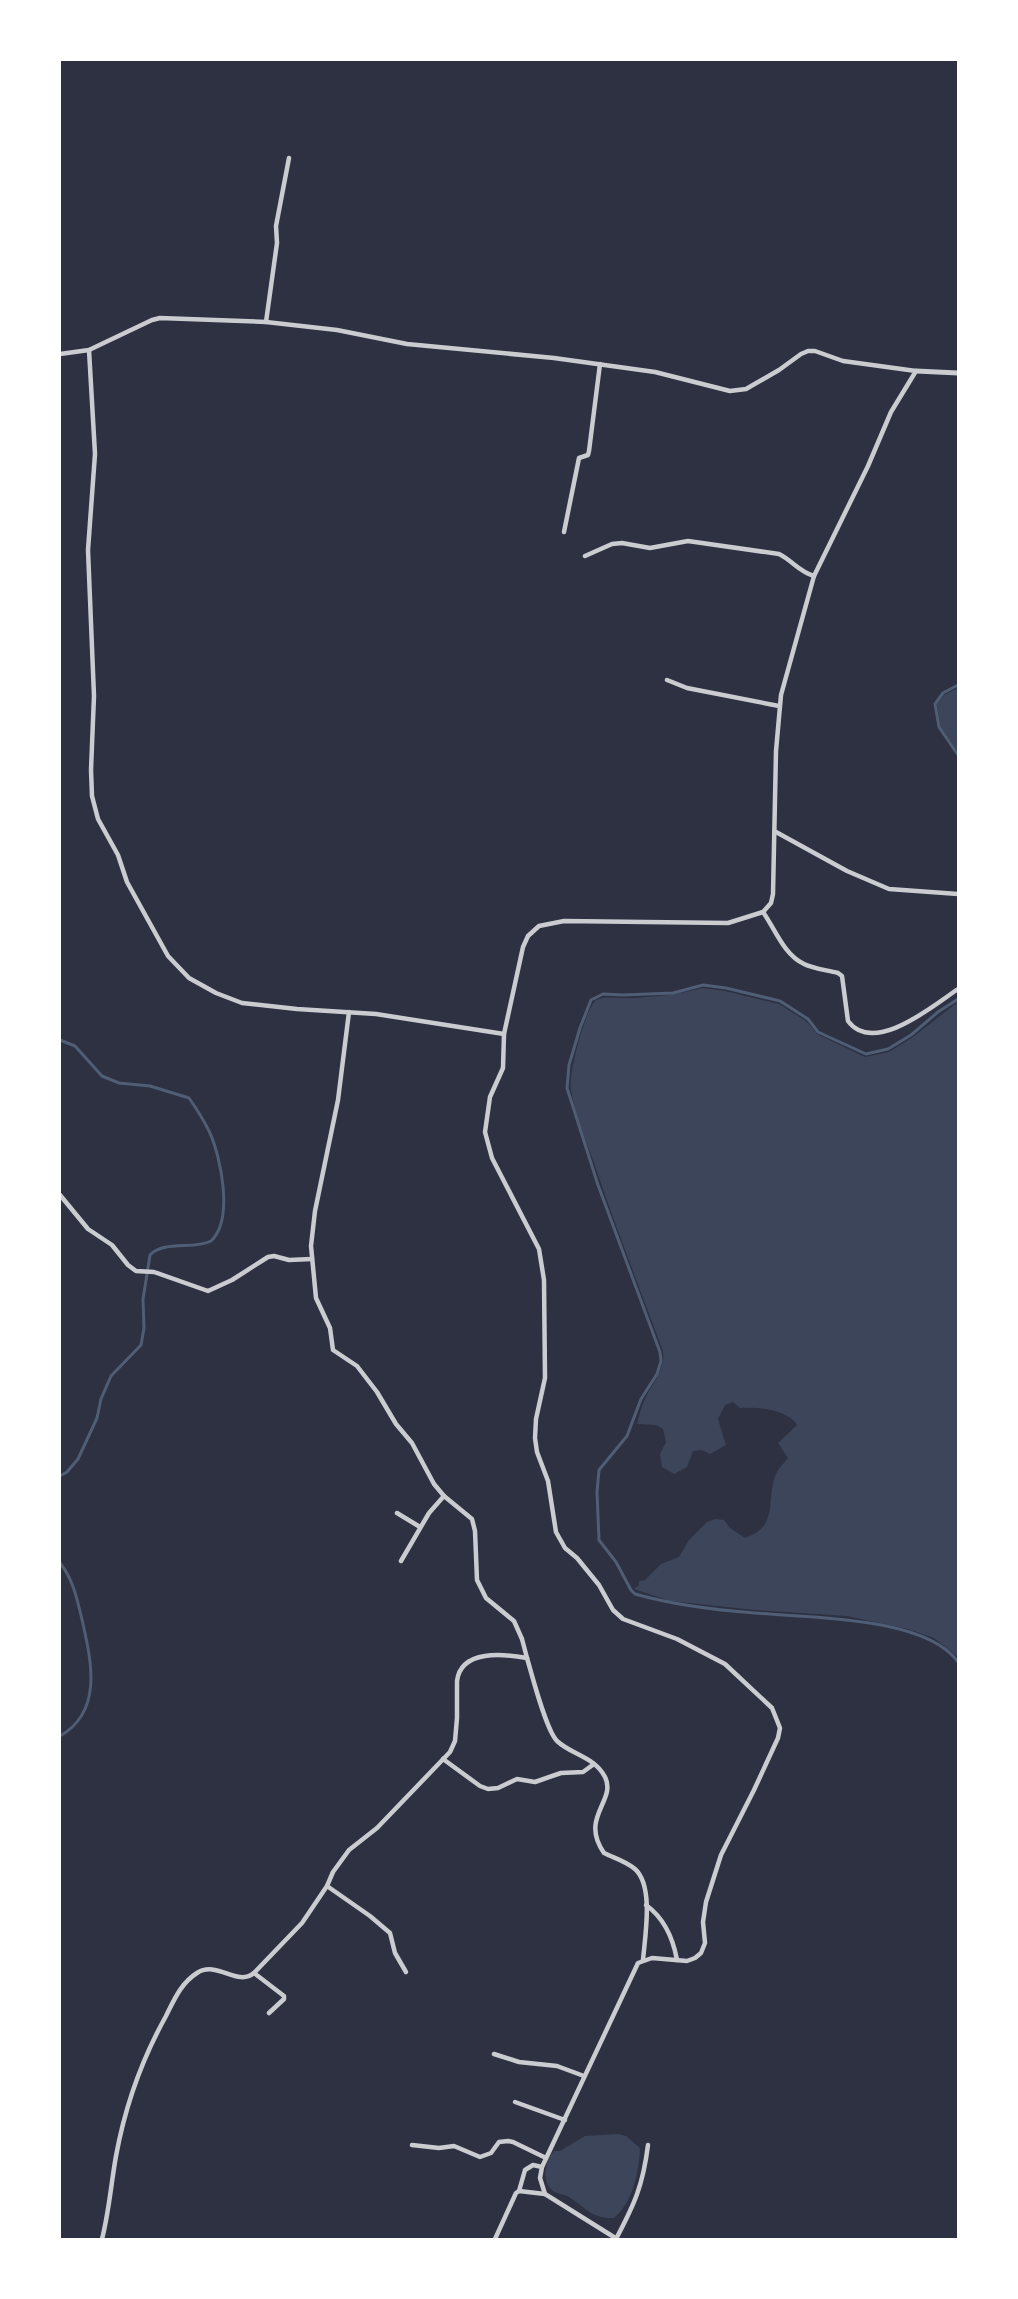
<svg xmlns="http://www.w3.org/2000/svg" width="1018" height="2299" font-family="'Fira Sans',sans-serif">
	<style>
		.green { fill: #3c4559 }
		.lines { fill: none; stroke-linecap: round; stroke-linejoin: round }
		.stream { stroke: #4f5d75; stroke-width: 3 }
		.minor { stroke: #caccd0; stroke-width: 4.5 }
		.tertiary { stroke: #caccd0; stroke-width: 5 }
	</style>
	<rect width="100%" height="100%" fill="#2d3142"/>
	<g class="green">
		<path d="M 958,688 L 958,752 L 940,726 L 937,704 L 944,695 Z"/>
		<path d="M 703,988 L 725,991 L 779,1004 L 806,1021 L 817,1034 L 865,1057 L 889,1052 L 913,1037 L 958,1002 L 958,1657 L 934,1638 L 908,1629 L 847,1616 L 755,1610 L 670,1601 L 634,1589 L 639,1585 L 639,1581 L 645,1580 L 661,1564 L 679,1557 L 689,1540 L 707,1522 L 715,1519 L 724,1520 L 730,1528 L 745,1538 C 780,1526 765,1500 776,1474 C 778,1469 784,1463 788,1458 L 778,1443 L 797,1425 C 787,1409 758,1407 740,1408 L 733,1402 L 725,1405 L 718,1419 L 726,1445 L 710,1454 L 702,1450 L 693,1451 L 687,1467 L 674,1474 L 662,1467 L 660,1454 L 666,1442 L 663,1429 L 656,1425 L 637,1424 C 639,1416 641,1408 644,1401 C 652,1383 665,1372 663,1351 C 640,1289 616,1228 595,1166 C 586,1141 575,1115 571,1090 C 568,1074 585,1010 596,1000 C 609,995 619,999 632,998 C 656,997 679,994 703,988 Z"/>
		<path d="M 618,2134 L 626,2136 L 640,2148 C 639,2172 633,2202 614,2218 C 592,2219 586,2208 569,2197 C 565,2194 559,2194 555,2192 C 540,2184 545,2160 554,2151 L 560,2151 L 585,2136 Z"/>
	</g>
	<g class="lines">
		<g class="stream">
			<path d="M 958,685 L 943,693 L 935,704 L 939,727 L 958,755"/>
			<path d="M 958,999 L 938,1012 L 911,1035 L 888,1049 L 866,1054 L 818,1032 L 808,1019 L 780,1001 L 726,988 L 703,985 L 673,993 L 623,995 L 603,994 L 591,1000 L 580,1028 L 569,1065 L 567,1088 L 598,1185 L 660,1352 L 661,1361 L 657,1374 L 641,1399 L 627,1436 L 599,1470 L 597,1492 L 599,1540 L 616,1562 L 631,1590 L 635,1594 C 674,1605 714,1610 755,1613 C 808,1618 925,1616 958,1662"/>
			<path d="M 60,1040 L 75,1046 L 102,1076 L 119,1083 L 150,1086 L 189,1098 C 196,1108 203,1119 209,1131 C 221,1156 234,1220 211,1241 C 194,1250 164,1240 150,1255 L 143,1299 L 144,1328 L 141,1345 L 111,1376 L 101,1399 L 97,1418 L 78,1459 L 67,1472 L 60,1476"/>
			<path d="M 60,1563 C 74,1580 78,1603 83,1624 C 92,1664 102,1712 60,1736"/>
		</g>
		<g class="minor">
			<path d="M 266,322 L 277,243 L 276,226 L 289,158"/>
			<path d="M 89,350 L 95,454 L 88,550 L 94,696 L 91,770 L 92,796 L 98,819 L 118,855 L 127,882 L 168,956 L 189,978 L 216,993 L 242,1003 L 297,1009 L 376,1014 L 504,1034"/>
			<path d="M 60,354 L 89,350 L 152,320 L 160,318 L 266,322 L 337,330 L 407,344 L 554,358 L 655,372 L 730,391 L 746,389 L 779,370 L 801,354 L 808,351 L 815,351 L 843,361 L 916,371 L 891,412 L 868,466 L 814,576 L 781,695 L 776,751 L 773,894 L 771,903 L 763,912 L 728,923 L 564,921 L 539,926 L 528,936 L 523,947 L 504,1034 L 503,1068 L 490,1097 L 485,1132 L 492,1158 L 539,1249 L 544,1280 L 545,1378 L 536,1419 L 535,1438 L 537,1452 L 548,1481 L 556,1532 L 565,1548 L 577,1558 L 599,1585 L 613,1610 L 623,1619 L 677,1639 L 725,1664 L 772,1708 L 780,1728 L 778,1738 L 754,1790 L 721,1855 L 706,1902 L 703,1922 L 705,1943 L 701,1953 L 695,1958 L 687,1961 L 652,1958 L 638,1963 L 542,2167 L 540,2178 L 545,2194 L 617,2239"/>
			<path d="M 564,532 L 579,458 L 588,455 L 589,451 L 600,364"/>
			<path d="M 585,556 L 612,544 L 622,543 L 650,548 L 688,541 L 779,554 C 793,561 798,571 814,576"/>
			<path d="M 667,680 L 687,688 L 779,706"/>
			<path d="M 776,832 L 847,871 L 889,889 L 958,894"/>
			<path d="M 763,912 C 775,929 784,955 804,964 C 814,969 827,970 838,973 L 842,976 L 848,1021 C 874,1056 934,1005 958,989"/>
			<path d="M 60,1195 L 88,1229 L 112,1245 L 128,1265 L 136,1271 L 154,1272 L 208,1291 L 232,1280 L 268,1257 L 274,1256 L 289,1260 L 312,1259"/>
			<path d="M 397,1513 L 420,1527"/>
			<path d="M 401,1561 L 429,1513 L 444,1496"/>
			<path d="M 527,1658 C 532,1675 546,1730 557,1741 C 572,1755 595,1757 605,1777 C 617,1801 579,1817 604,1853 C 614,1858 626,1861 635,1869 C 654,1886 645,1936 643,1960"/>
			<path d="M 443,1759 L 480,1786 L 488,1789 L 498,1788 L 517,1779 L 535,1782 L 561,1773 L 583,1772 L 594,1764"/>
			<path d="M 327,1886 L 370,1916 L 390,1933 L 395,1953 L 406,1972"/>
			<path d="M 646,1905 C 664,1918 673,1938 677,1960"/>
			<path d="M 254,1973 L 284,1996 L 284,1999 L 269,2013"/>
			<path d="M 494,2054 L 519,2062 L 557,2066 L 584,2076"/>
			<path d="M 515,2102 L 565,2120"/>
			<path d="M 412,2145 L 439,2148 L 454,2146 L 480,2157 L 491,2153 L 499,2142 L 508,2141 L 513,2142 L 546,2158"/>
			<path d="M 519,2191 L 525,2170 L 533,2165 L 542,2167"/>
			<path d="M 102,2239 C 109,2212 111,2184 116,2156 C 125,2107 142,2059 166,2016 C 174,2000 181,1983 197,1973 C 217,1960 237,1987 254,1973 L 302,1923 L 327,1886 L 333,1872 L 349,1850 L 377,1828 L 450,1752 L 455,1741 L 457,1718 L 457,1681 C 461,1649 504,1654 527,1658 L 522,1639 L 514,1621 L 486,1598 L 477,1580 L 475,1531 L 472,1519 L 444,1496 L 434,1484 L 412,1443 L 396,1424 L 377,1392 L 357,1366 L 333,1350 L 330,1328 L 316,1298 L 311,1246 L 315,1211 L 338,1100 L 349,1012"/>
			<path d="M 495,2239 L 516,2193 L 519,2191 L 545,2194"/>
			<path d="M 616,2239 C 635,2203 643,2185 648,2145"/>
		</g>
		<path class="tertiary" d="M 916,371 L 958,373"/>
	</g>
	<rect width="1018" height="2299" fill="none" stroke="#ffffff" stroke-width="122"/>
</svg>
